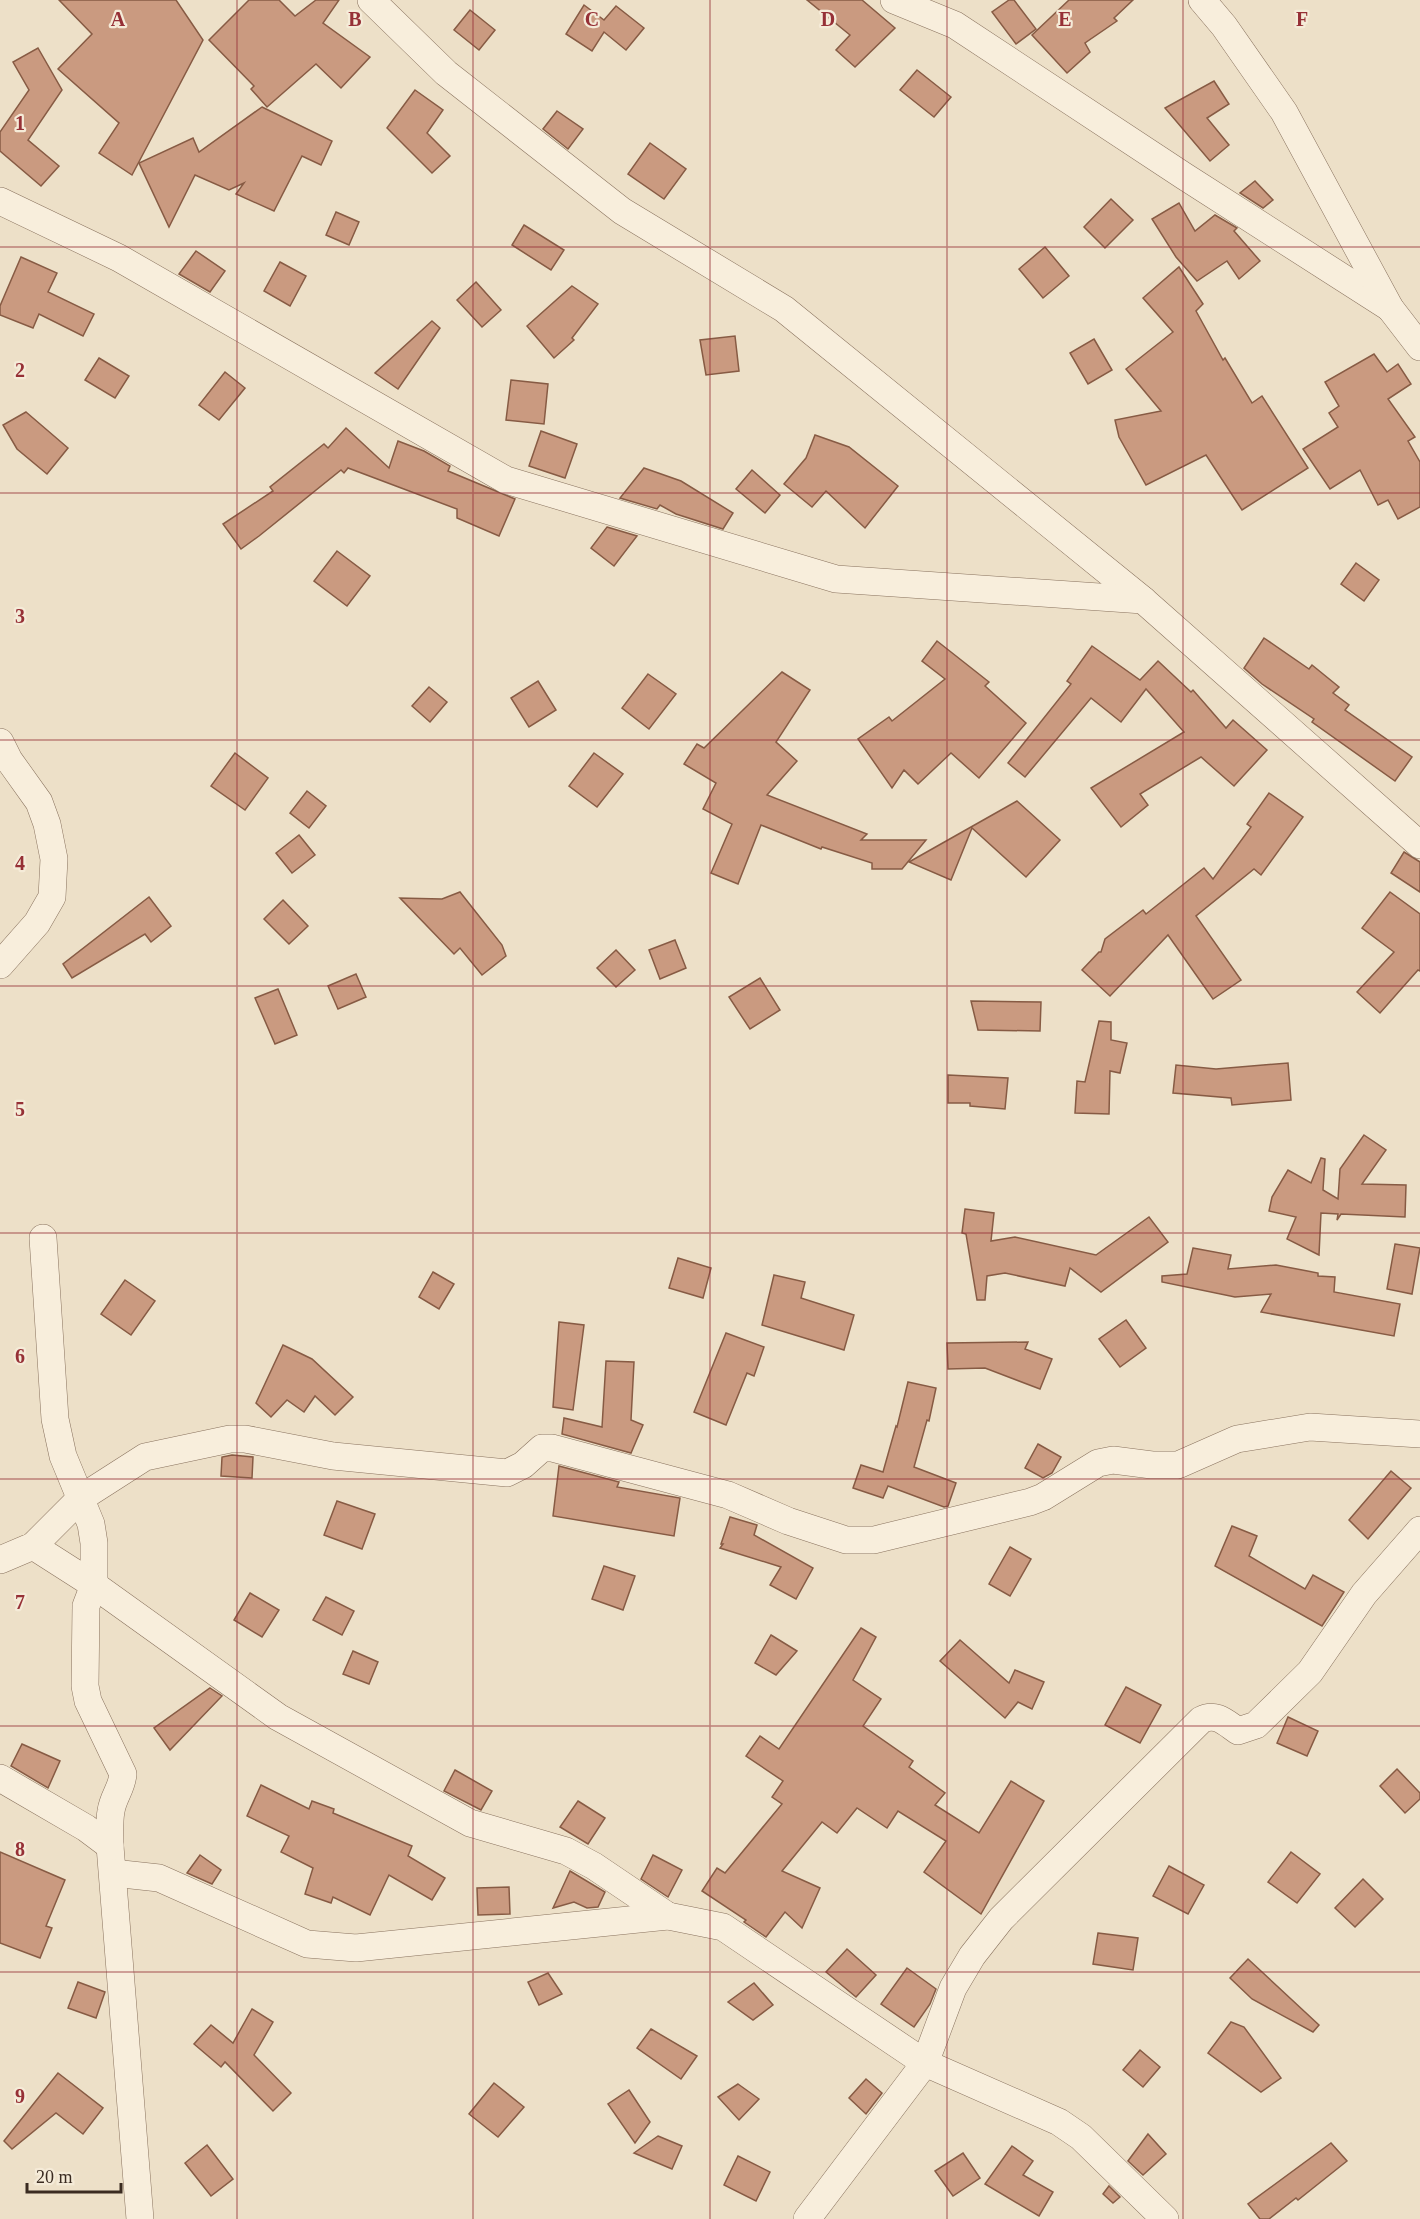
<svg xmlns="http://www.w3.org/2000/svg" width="1420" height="2219" font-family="'Times New Roman',serif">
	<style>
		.building { fill: #ca9a80; stroke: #875b44; stroke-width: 1.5 }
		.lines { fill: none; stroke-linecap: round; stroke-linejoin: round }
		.street-casing { stroke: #89725e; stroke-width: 28 }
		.street { stroke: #f8eedc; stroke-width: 27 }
		.grid { fill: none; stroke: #963036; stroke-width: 1.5; stroke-opacity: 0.55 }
		.grid-label { font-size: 20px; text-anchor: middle; font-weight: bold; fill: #963036; stroke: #f5ebd8; stroke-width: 4.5; stroke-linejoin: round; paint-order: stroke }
	</style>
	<rect width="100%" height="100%" fill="#ede0c8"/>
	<g class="building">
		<path d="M 59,0 L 176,0 L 203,40 L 132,175 L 99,153 L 119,123 L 58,69 L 92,34 Z"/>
		<path d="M 249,0 L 279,0 L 295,16 L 316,0 L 339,0 L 323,23 L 370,57 L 341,88 L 316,64 L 267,107 L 251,89 L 254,86 L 209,40 Z"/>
		<path d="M 807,0 L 862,0 L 895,28 L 855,67 L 836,50 L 850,35 Z"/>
		<path d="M 1009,0 L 1014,0 L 1036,29 L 1016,44 L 992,12 Z"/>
		<path d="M 1069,0 L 1133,0 L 1114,18 L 1117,21 L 1085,43 L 1090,52 L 1067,73 L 1032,35 Z"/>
		<path d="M 584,5 L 604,20 L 616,6 L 644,28 L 626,50 L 604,32 L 592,51 L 566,34 Z"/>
		<path d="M 470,10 L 495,30 L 479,50 L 454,30 Z"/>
		<path d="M 38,48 L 62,90 L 28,140 L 59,166 L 41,186 L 0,151 L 0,132 L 29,90 L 13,62 Z"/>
		<path d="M 917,70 L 951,97 L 934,117 L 900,90 Z"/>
		<path d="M 1214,81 L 1229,104 L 1207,118 L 1229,145 L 1210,161 L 1165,108 Z"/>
		<path d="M 415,90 L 443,110 L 427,133 L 450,156 L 432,173 L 387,128 Z"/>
		<path d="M 262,107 L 332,141 L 321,165 L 302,156 L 274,211 L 236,194 L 244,183 L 229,190 L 195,175 L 169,227 L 139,163 L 193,138 L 199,152 Z"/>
		<path d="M 557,111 L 583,129 L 568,149 L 543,129 Z"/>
		<path d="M 650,143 L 686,169 L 664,199 L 628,174 Z"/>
		<path d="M 1255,181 L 1273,200 L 1263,208 L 1240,193 Z"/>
		<path d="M 1111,199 L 1133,220 L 1105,248 L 1084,227 Z"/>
		<path d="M 1179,203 L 1195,231 L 1215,215 L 1237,228 L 1234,231 L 1260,261 L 1239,279 L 1227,261 L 1197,281 L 1176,257 L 1152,219 Z"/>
		<path d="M 336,212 L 359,222 L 349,245 L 326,235 Z"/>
		<path d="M 524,225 L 564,250 L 551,270 L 512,245 Z"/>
		<path d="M 1045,247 L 1069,276 L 1043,298 L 1019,269 Z"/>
		<path d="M 196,251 L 225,271 L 210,292 L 179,274 Z"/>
		<path d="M 21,257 L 57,273 L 48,292 L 94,314 L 83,336 L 39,314 L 33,328 L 0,315 L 0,306 Z"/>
		<path d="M 280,262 L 306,276 L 290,306 L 264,291 Z"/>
		<path d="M 1179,267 L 1203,304 L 1196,311 L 1223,360 L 1225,358 L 1252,403 L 1262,396 L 1308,468 L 1242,510 L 1206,455 L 1146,485 L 1119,437 L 1115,420 L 1161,411 L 1126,369 L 1173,332 L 1143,298 Z"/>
		<path d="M 476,282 L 501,310 L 482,327 L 457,300 Z"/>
		<path d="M 572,286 L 598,304 L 572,338 L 574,340 L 554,358 L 527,326 Z"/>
		<path d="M 432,321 L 440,328 L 398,389 L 375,373 Z"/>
		<path d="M 735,336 L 739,371 L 706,375 L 700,340 Z"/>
		<path d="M 1094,339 L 1112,370 L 1088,384 L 1070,353 Z"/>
		<path d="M 1374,354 L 1387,372 L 1398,364 L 1411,384 L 1388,399 L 1415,437 L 1408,441 L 1420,462 L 1420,507 L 1398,519 L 1388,500 L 1378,505 L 1360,470 L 1330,489 L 1303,449 L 1338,427 L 1329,413 L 1339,406 L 1325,382 Z"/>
		<path d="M 99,358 L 129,376 L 115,398 L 85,380 Z"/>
		<path d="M 225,372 L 245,388 L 219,420 L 199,405 Z"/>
		<path d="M 511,380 L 548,384 L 544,424 L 506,420 Z"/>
		<path d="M 26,412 L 68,448 L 47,474 L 17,449 L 3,425 Z"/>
		<path d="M 346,428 L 389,468 L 398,441 L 424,451 L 450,466 L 448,471 L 515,499 L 499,536 L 457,518 L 457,509 L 348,468 L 344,473 L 341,470 L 259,536 L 241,549 L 223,524 L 273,491 L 270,487 L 324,444 L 328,448 Z"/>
		<path d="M 541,431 L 577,444 L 565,478 L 529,466 Z"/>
		<path d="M 815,435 L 849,447 L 898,486 L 865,528 L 826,491 L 812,507 L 784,484 L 806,458 Z"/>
		<path d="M 644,468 L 681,481 L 733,513 L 723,529 L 676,514 L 660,505 L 657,509 L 620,498 Z"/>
		<path d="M 752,470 L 780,495 L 765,513 L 736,489 Z"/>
		<path d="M 607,527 L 637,536 L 614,566 L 591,548 Z"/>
		<path d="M 337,551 L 370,576 L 347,606 L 314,581 Z"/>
		<path d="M 1356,563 L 1379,580 L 1364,601 L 1341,584 Z"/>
		<path d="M 1264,638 L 1309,669 L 1312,665 L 1339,687 L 1333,693 L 1349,705 L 1345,710 L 1412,757 L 1395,781 L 1312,722 L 1314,719 L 1262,684 L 1244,668 Z"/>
		<path d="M 937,641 L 989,682 L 985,686 L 1026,723 L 979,778 L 951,753 L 918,784 L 904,770 L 892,788 L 858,739 L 889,717 L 892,721 L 945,679 L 922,661 Z"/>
		<path d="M 1092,646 L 1140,680 L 1158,661 L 1191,692 L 1193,690 L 1226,728 L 1233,720 L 1267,750 L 1234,786 L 1201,757 L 1140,794 L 1148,805 L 1121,827 L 1091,788 L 1184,732 L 1146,689 L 1121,722 L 1091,698 L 1025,777 L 1008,763 L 1071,684 L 1067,681 Z"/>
		<path d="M 782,672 L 810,690 L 776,742 L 797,761 L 767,795 L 867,834 L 861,840 L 926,840 L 902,869 L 872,869 L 872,863 L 822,847 L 821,849 L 761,825 L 738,884 L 711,873 L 732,824 L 703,809 L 716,783 L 684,764 L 697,744 L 704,748 Z"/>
		<path d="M 648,674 L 676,694 L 649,729 L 622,708 Z"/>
		<path d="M 538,681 L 556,710 L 529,727 L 511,698 Z"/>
		<path d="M 429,687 L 447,702 L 430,722 L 412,706 Z"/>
		<path d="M 235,753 L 268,778 L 245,810 L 211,786 Z"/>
		<path d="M 594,753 L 623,774 L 597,807 L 569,786 Z"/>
		<path d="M 307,791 L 326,806 L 309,828 L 290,813 Z"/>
		<path d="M 1269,793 L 1303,817 L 1261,875 L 1254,869 L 1196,916 L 1241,980 L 1213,999 L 1168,935 L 1110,996 L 1082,970 L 1099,952 L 1101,952 L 1105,939 L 1143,910 L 1146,914 L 1204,868 L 1213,879 L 1251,827 L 1247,824 Z"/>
		<path d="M 1017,801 L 1060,840 L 1026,877 L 972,828 L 951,880 L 909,862 Z"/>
		<path d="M 299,835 L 315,855 L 292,873 L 276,853 Z"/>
		<path d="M 1404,852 L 1420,862 L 1420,892 L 1391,873 Z"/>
		<path d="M 460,892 L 502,945 L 506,956 L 482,975 L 460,948 L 454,954 L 400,898 L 442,899 Z"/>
		<path d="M 1390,892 L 1420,914 L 1420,971 L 1418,970 L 1380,1013 L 1357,992 L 1394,952 L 1362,928 Z"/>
		<path d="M 149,897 L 171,926 L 151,942 L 145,934 L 72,978 L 63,964 Z"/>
		<path d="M 283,900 L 308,926 L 289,944 L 264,919 Z"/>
		<path d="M 675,940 L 686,968 L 660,979 L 649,950 Z"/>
		<path d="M 616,950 L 635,970 L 616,987 L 597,968 Z"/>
		<path d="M 356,974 L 366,997 L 338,1009 L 328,986 Z"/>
		<path d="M 760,978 L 780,1010 L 750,1029 L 729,997 Z"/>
		<path d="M 278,989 L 297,1035 L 275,1044 L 255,998 Z"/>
		<path d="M 971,1001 L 1041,1002 L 1040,1031 L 978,1030 Z"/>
		<path d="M 1099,1021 L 1111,1022 L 1111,1040 L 1127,1043 L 1120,1073 L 1110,1071 L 1109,1114 L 1075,1113 L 1077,1081 L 1085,1082 Z"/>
		<path d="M 1288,1063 L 1291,1100 L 1232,1105 L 1231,1098 L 1173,1093 L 1176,1065 L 1216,1069 Z"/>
		<path d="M 948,1075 L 1008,1078 L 1005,1109 L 970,1106 L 970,1103 L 948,1103 Z"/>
		<path d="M 1364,1135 L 1386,1150 L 1362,1184 L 1406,1185 L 1405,1217 L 1341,1214 L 1337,1220 L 1338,1214 L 1321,1213 L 1319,1255 L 1287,1239 L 1296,1217 L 1269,1211 L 1272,1197 L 1288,1170 L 1311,1183 L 1321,1158 L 1325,1159 L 1323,1190 L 1338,1199 L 1340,1169 Z"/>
		<path d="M 965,1209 L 994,1213 L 991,1241 L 1015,1237 L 1096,1255 L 1149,1217 L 1168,1242 L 1101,1292 L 1070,1268 L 1065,1286 L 1005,1273 L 987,1276 L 985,1300 L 977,1300 L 966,1234 L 962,1233 Z"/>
		<path d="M 1395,1244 L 1420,1248 L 1412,1294 L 1387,1289 Z"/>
		<path d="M 1193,1248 L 1231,1255 L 1228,1269 L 1276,1265 L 1318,1273 L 1318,1276 L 1335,1277 L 1334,1292 L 1400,1304 L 1394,1336 L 1261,1312 L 1271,1294 L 1235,1297 L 1162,1282 L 1162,1276 L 1187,1274 Z"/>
		<path d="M 678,1258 L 711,1268 L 703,1298 L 669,1288 Z"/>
		<path d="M 433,1272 L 454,1284 L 439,1309 L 419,1297 Z"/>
		<path d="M 774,1275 L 805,1282 L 801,1298 L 854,1315 L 844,1350 L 762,1325 Z"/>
		<path d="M 125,1280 L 155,1301 L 131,1335 L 101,1314 Z"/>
		<path d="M 1126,1320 L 1146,1348 L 1120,1367 L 1099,1339 Z"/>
		<path d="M 559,1322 L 584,1325 L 573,1410 L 553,1407 Z"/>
		<path d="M 726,1333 L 764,1347 L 754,1376 L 747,1373 L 726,1425 L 694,1412 Z"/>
		<path d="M 1028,1342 L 1025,1349 L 1052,1359 L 1040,1389 L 985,1368 L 948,1369 L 947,1343 Z"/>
		<path d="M 283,1345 L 312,1359 L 353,1397 L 335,1415 L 315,1396 L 304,1412 L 287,1400 L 271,1417 L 256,1403 Z"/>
		<path d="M 606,1361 L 634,1362 L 631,1420 L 643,1425 L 631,1453 L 562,1434 L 564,1418 L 602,1427 Z"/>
		<path d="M 908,1382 L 936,1388 L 929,1421 L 927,1420 L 914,1467 L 956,1483 L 948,1506 L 944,1507 L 888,1486 L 883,1498 L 853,1488 L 861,1465 L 883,1472 L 896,1426 L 897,1427 Z"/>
		<path d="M 1038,1444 L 1061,1457 L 1052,1473 L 1043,1478 L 1025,1468 Z"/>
		<path d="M 232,1455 L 253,1457 L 252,1478 L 221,1476 L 222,1457 Z"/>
		<path d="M 559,1466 L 619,1482 L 617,1487 L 680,1498 L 674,1536 L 553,1516 Z"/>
		<path d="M 1391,1471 L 1411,1488 L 1368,1539 L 1349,1520 Z"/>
		<path d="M 337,1501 L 375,1514 L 362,1549 L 324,1535 Z"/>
		<path d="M 730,1517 L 757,1525 L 754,1535 L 813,1568 L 796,1599 L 770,1585 L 781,1567 L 720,1548 L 723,1544 L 721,1544 Z"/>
		<path d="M 1232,1526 L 1257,1536 L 1249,1556 L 1305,1589 L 1313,1575 L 1344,1592 L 1322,1626 L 1215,1566 Z"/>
		<path d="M 1010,1547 L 1031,1559 L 1010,1596 L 989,1584 Z"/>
		<path d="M 604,1566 L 635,1576 L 623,1610 L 592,1599 Z"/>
		<path d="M 250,1593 L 279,1610 L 262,1637 L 234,1620 Z"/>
		<path d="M 326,1597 L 354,1611 L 342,1635 L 313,1620 Z"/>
		<path d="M 861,1628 L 876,1637 L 853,1680 L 881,1699 L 863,1726 L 913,1761 L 909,1767 L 945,1793 L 935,1805 L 979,1833 L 1011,1781 L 1044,1801 L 981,1914 L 924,1872 L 946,1841 L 898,1811 L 887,1828 L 857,1808 L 837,1833 L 822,1822 L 782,1871 L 820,1888 L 802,1928 L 785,1912 L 766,1937 L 744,1922 L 746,1920 L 702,1891 L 717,1868 L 725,1873 L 782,1804 L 772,1797 L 783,1781 L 746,1756 L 760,1736 L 779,1749 Z"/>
		<path d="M 771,1635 L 797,1651 L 776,1675 L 755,1663 Z"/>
		<path d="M 960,1640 L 1009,1683 L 1015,1670 L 1044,1682 L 1032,1709 L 1018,1702 L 1005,1718 L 940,1661 Z"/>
		<path d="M 353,1651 L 378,1662 L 369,1684 L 343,1674 Z"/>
		<path d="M 1126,1687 L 1161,1705 L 1140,1743 L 1105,1725 Z"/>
		<path d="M 210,1688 L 222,1696 L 170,1750 L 154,1728 Z"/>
		<path d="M 1288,1717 L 1318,1731 L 1307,1756 L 1277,1743 Z"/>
		<path d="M 22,1744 L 60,1761 L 48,1788 L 11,1766 Z"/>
		<path d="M 1397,1769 L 1420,1793 L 1420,1799 L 1405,1813 L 1380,1786 Z"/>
		<path d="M 455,1770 L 492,1791 L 481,1810 L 444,1791 Z"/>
		<path d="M 261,1785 L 309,1809 L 312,1801 L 334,1809 L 333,1813 L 412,1846 L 408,1856 L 445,1878 L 432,1900 L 389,1875 L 370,1915 L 333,1897 L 331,1903 L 305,1894 L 313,1868 L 281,1852 L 289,1836 L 247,1816 Z"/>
		<path d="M 578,1801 L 605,1818 L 588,1844 L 560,1827 Z"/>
		<path d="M 0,1852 L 65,1880 L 46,1926 L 52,1928 L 40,1958 L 0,1943 Z"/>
		<path d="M 1291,1852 L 1320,1874 L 1297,1903 L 1268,1882 Z"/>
		<path d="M 200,1855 L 221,1870 L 212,1884 L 187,1873 Z"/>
		<path d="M 653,1855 L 682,1870 L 668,1897 L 641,1879 Z"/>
		<path d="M 1169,1866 L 1204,1885 L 1188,1914 L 1153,1896 Z"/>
		<path d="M 570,1871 L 605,1892 L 598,1907 L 587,1908 L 574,1902 L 553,1908 Z"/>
		<path d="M 1363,1879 L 1383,1899 L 1355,1927 L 1335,1908 Z"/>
		<path d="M 509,1887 L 510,1914 L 478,1915 L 477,1888 Z"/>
		<path d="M 1098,1933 L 1138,1938 L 1133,1970 L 1093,1964 Z"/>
		<path d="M 847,1949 L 876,1975 L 856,1997 L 826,1972 Z"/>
		<path d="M 1248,1959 L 1319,2025 L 1313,2032 L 1252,1999 L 1230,1978 Z"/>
		<path d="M 907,1968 L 936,1989 L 930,2004 L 914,2027 L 881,2004 Z"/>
		<path d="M 548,1973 L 562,1994 L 539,2005 L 528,1982 Z"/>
		<path d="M 78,1982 L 105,1992 L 96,2018 L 68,2008 Z"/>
		<path d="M 754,1983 L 773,2005 L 753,2020 L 728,2002 Z"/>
		<path d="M 252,2009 L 273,2022 L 254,2055 L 291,2093 L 273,2111 L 225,2062 L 221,2067 L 194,2044 L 211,2025 L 233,2043 Z"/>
		<path d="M 1231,2022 L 1244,2027 L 1281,2078 L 1261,2092 L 1208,2053 Z"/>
		<path d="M 651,2029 L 697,2056 L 681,2079 L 637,2048 Z"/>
		<path d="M 1140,2050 L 1160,2067 L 1143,2087 L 1123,2070 Z"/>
		<path d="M 58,2073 L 103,2108 L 83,2134 L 56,2113 L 12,2149 L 4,2141 Z"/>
		<path d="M 866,2079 L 882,2093 L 866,2114 L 849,2098 Z"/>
		<path d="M 494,2083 L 524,2107 L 498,2137 L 469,2114 Z"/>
		<path d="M 738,2084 L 759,2099 L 739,2120 L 718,2097 Z"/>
		<path d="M 629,2090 L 650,2122 L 635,2143 L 608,2104 Z"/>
		<path d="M 1148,2134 L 1166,2154 L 1143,2175 L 1128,2161 Z"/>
		<path d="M 658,2136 L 682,2146 L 672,2169 L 634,2153 Z"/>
		<path d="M 1331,2143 L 1347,2161 L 1298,2200 L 1296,2198 L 1269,2219 L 1260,2219 L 1248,2204 Z"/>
		<path d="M 207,2145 L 233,2179 L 211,2196 L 185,2163 Z"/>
		<path d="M 1012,2146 L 1033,2161 L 1023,2175 L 1053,2192 L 1039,2216 L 985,2184 Z"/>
		<path d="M 963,2153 L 980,2178 L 953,2196 L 935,2171 Z"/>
		<path d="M 738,2156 L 770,2172 L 756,2201 L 724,2185 Z"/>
		<path d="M 1109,2186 L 1120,2197 L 1113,2203 L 1103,2194 Z"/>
	</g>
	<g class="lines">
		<defs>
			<g id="street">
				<path d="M 371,0 L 446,73 L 622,211 L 784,309 L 1143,600"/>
				<path d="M 894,0 L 955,25 L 1184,176 L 1390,308"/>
				<path d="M 1202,0 L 1224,26 L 1284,112 L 1390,308 L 1420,347"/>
				<path d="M 0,201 L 119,258 L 506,480 L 836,579 L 1143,600 L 1420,845"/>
				<path d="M 0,742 L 9,760 L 39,802 L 47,824 L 54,859 L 52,897 L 37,923 L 0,965"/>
				<path d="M 43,1238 L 55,1419 L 63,1456 L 91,1524 L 94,1543 L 94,1585 L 86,1606 L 85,1686 L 88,1701 L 123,1774 C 122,1788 113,1797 111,1811 C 109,1822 110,1835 110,1846 L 140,2219"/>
				<path d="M 33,1546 L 94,1585 L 278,1717 L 470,1823 L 566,1851 L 594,1866 L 668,1916"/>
				<path d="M 0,1560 L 33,1546 L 81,1498 L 145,1457 L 230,1439 L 245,1439 L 333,1456 L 507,1473 L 523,1465 L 542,1448 L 552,1448 L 728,1495 L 788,1521 L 846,1540 L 874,1540 L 1030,1502 L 1043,1497 L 1098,1463 L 1113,1460 L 1152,1465 L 1178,1465 L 1237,1439 L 1310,1427 L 1420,1434"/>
				<path d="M 0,1778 L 86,1828 L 110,1846"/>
				<path d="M 113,1873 L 159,1878 L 307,1944 L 356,1948 L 668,1916 L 723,1927 L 925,2063 L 1059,2122 L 1081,2137 L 1165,2219"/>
				<path d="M 807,2219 L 925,2063 L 953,1988 L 972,1956 L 1001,1919 L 1201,1720 C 1216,1712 1226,1723 1238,1731 L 1256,1725 L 1310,1672 L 1364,1594 L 1420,1530"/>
			</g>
		</defs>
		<use href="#street" class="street-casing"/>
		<use href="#street" class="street"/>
	</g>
	<path class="grid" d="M 237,0 L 237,2219M 473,0 L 473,2219M 710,0 L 710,2219M 947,0 L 947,2219M 1183,0 L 1183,2219M 0,247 L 1420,247M 0,493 L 1420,493M 0,740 L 1420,740M 0,986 L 1420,986M 0,1233 L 1420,1233M 0,1479 L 1420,1479M 0,1726 L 1420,1726M 0,1972 L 1420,1972"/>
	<g class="grid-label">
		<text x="118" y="26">A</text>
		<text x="355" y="26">B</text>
		<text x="592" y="26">C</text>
		<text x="828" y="26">D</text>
		<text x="1065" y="26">E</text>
		<text x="1302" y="26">F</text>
		<text x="20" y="130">1</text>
		<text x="20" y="377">2</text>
		<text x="20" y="623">3</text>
		<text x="20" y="870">4</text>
		<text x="20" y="1116">5</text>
		<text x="20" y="1363">6</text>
		<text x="20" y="1609">7</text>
		<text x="20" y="1856">8</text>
		<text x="20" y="2103">9</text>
	</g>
	<path d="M27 2183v9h94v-9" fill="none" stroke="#3a2b21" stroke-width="3"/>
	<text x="36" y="2183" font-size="18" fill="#3a2b21" stroke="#f5ebd8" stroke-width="4.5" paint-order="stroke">20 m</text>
</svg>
